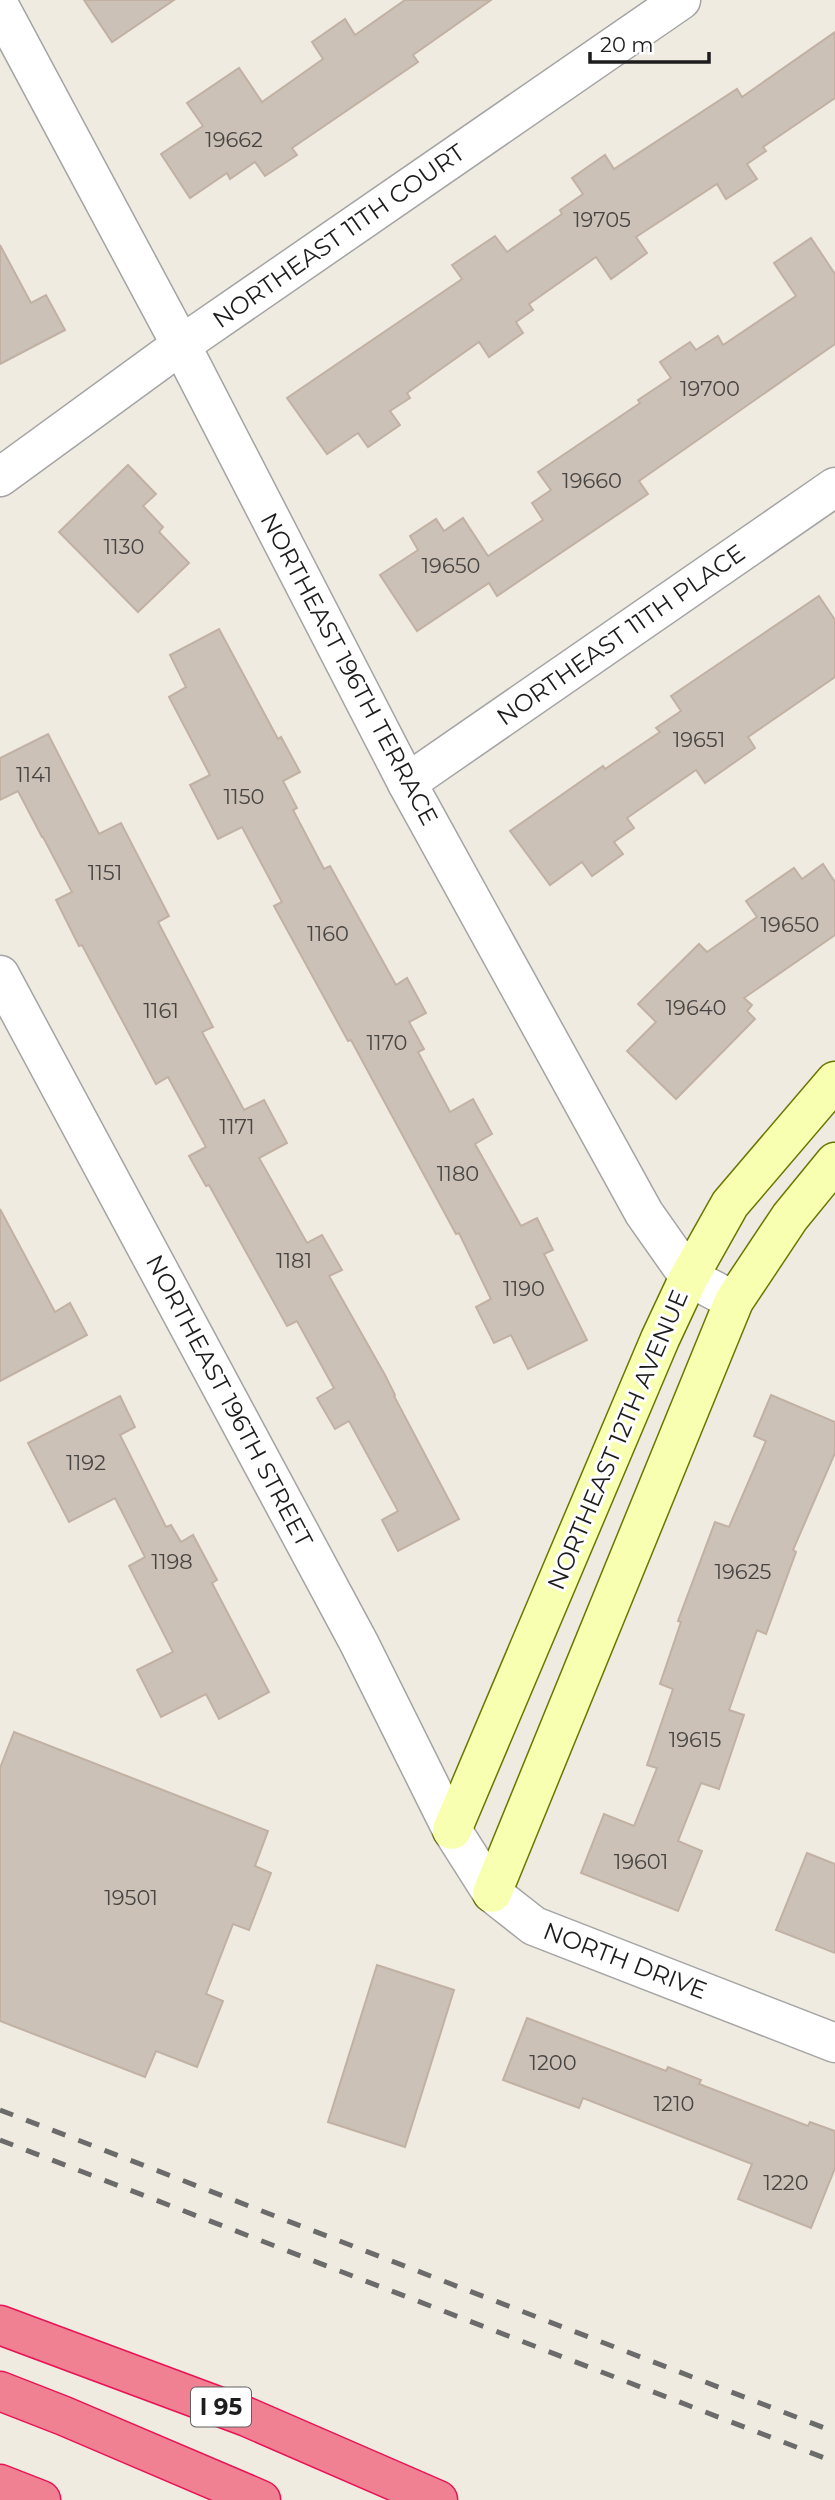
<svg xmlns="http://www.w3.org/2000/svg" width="835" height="2500" font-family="Montserrat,sans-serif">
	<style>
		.building { fill: #cbc1b7; stroke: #c2b1a3; stroke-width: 2 }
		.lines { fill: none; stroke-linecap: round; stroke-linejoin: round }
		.street-casing { stroke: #a4a4a4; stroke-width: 41 }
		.secondary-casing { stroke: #677800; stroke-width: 41 }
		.highway-casing { stroke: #e81356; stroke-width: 41 }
		.street { stroke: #fff; stroke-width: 38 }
		.secondary { stroke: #f9ffb0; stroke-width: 38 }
		.highway { stroke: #ef8192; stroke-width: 38 }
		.rail { stroke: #6b6b6b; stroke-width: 5; stroke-dasharray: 14 14; stroke-linecap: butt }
		.labels { text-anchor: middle; stroke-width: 6; stroke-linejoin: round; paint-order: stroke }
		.number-label { font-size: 21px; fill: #484644 }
		.shield { fill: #fff; stroke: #616161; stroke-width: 2 }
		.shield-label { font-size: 23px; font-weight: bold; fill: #1d1d1d }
		.street-label { font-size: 24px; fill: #1d1d1d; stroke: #fff }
	</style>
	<rect width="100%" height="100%" fill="#efebe1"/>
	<g class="building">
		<path d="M 84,0 L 174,0 L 112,42 Z"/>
		<path d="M 405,0 L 491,0 L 413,55 L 418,62 L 292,148 L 297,155 L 265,176 L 255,162 L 230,179 L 227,173 L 190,198 L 161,154 L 203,126 L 187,103 L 239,68 L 262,102 L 323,59 L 312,42 L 345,19 L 355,35 Z"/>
		<path d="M 835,32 L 835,98 L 763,147 L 766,151 L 747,164 L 757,179 L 726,199 L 717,184 L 636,237 L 647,253 L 611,279 L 596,257 L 529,304 L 533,310 L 516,322 L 523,333 L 489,357 L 479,342 L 407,393 L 410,398 L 390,411 L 400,425 L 368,447 L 358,433 L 327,454 L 287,398 L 462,279 L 452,265 L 495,236 L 507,252 L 562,214 L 560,210 L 583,194 L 572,178 L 589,166 L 605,155 L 614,169 L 737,89 L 742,97 Z"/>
		<path d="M 811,238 L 835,274 L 835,344 L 639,481 L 648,494 L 497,596 L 489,583 L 417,631 L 380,575 L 418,550 L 410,536 L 436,519 L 444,531 L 463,518 L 488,556 L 543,520 L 532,503 L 551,490 L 538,472 L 640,403 L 638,400 L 671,378 L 660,362 L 690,342 L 696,350 L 718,336 L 723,345 L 796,296 L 774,263 Z"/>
		<path d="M 0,245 L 31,303 L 46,295 L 65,330 L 0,364 Z"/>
		<path d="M 128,465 L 156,494 L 143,506 L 163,527 L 159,532 L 189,563 L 138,612 L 59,532 Z"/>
		<path d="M 819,596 L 835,620 L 835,677 L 748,737 L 755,748 L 705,783 L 696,770 L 627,818 L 634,828 L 614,842 L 623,854 L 592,876 L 582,862 L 550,885 L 510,831 L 603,766 L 605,769 L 660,732 L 656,728 L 681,711 L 671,696 Z"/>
		<path d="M 219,629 L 278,739 L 281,737 L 300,772 L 283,781 L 297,808 L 293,810 L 324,869 L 330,866 L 396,985 L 407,978 L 426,1013 L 409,1022 L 424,1049 L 418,1052 L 450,1112 L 473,1099 L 492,1134 L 475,1144 L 521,1226 L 537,1218 L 553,1250 L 544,1254 L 587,1340 L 528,1369 L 511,1335 L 494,1343 L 476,1307 L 491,1299 L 459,1233 L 456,1234 L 351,1040 L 348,1041 L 274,906 L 282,902 L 242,827 L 218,839 L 190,785 L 210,775 L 169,697 L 186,687 L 170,655 Z"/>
		<path d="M 48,734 L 99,834 L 121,823 L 169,916 L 158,922 L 213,1027 L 202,1032 L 244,1110 L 264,1100 L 287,1143 L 259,1158 L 307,1243 L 322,1235 L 342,1270 L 329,1276 L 385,1375 L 395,1395 L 394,1396 L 459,1519 L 398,1551 L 382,1520 L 398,1511 L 349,1421 L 335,1429 L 317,1398 L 334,1388 L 297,1321 L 287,1326 L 209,1185 L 206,1186 L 189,1156 L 206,1147 L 168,1077 L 156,1084 L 82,945 L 79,946 L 56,900 L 72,892 L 43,837 L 42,837 L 18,791 L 0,800 L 0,758 Z"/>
		<path d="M 823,864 L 835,882 L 835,935 L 744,998 L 752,1005 L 747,1011 L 755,1019 L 676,1099 L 627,1051 L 656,1022 L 638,1004 L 699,944 L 707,952 L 757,917 L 746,901 L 794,868 L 802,879 Z"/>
		<path d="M 0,1209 L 55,1312 L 70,1303 L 87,1335 L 0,1381 Z"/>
		<path d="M 771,1395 L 835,1422 L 835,1453 L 793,1550 L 796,1552 L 766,1634 L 757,1630 L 729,1710 L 744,1715 L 719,1789 L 701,1783 L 678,1841 L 702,1851 L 678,1911 L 581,1873 L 604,1814 L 634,1826 L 657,1768 L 647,1765 L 673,1689 L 660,1684 L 681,1622 L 678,1621 L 715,1522 L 729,1527 L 766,1441 L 754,1436 Z"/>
		<path d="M 120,1396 L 135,1427 L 120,1435 L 166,1527 L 171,1525 L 181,1542 L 193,1535 L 217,1580 L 212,1583 L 269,1692 L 219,1719 L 206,1694 L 161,1717 L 137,1670 L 173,1652 L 129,1566 L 145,1557 L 115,1498 L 69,1522 L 28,1443 Z"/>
		<path d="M 14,1732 L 268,1831 L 255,1866 L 271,1873 L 249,1930 L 233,1924 L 206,1994 L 223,2001 L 197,2067 L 156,2051 L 145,2077 L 0,2021 L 0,1768 Z"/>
		<path d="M 807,1853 L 835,1864 L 835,1953 L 776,1930 Z"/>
		<path d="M 377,1965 L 454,1990 L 405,2147 L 328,2122 Z"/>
		<path d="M 527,2018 L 666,2071 L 668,2067 L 701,2080 L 699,2084 L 808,2126 L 810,2122 L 835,2131 L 835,2168 L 811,2228 L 738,2199 L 752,2164 L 583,2098 L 579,2108 L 503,2080 Z"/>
	</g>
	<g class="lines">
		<defs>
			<g id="street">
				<path d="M 0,7 L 181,345 L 407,783 L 644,1213 L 689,1277 L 734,1301"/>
				<path d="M 0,477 L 181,345 L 681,0"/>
				<path d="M 407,783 L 835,487"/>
				<path d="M 0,975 L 359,1643 L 452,1830 L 492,1893 L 534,1926 L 835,2043"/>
			</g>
			<g id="secondary">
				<path d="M 452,1830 L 660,1339 L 689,1277 L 730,1204 L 835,1081"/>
				<path d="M 492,1893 L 734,1301 L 790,1217 L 835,1162"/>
			</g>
			<g id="highway">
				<path d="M 0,2325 L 247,2417 L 438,2500"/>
				<path d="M 0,2391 L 64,2416 L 261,2500"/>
				<path d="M 0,2484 L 41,2500"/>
			</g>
		</defs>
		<use href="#street" class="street-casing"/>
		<use href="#secondary" class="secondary-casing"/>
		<use href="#highway" class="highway-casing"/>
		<use href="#street" class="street"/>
		<use href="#secondary" class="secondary"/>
		<use href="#highway" class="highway"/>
		<g class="rail">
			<path d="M 0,2110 L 835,2432"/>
			<path d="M 0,2140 L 835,2462"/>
		</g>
	</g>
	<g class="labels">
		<g class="number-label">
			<text x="234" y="147">19662</text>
			<text x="602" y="227">19705</text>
			<text x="710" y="396">19700</text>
			<text x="592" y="488">19660</text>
			<text x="124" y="554">1130</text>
			<text x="451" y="573">19650</text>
			<text x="699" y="747">19651</text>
			<text x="34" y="782">1141</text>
			<text x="244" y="804">1150</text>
			<text x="105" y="880">1151</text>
			<text x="790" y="932">19650</text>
			<text x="328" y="941">1160</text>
			<text x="696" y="1015">19640</text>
			<text x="161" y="1018">1161</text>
			<text x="387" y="1050">1170</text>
			<text x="237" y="1134">1171</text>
			<text x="458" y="1181">1180</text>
			<text x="294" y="1268">1181</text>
			<text x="524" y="1296">1190</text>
			<text x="86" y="1470">1192</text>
			<text x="172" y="1569">1198</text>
			<text x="743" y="1579">19625</text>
			<text x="695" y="1747">19615</text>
			<text x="641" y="1869">19601</text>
			<text x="131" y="1905">19501</text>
			<text x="553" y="2070">1200</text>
			<text x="674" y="2111">1210</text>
			<text x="786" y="2190">1220</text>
		</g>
		<rect class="shield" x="191" y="2387.5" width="60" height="39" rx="5"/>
		<g class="shield-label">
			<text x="221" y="2415">I 95</text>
		</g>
		<g class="street-label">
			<text transform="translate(339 236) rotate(-35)" y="8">NORTHEAST 11TH COURT</text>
			<text transform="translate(621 635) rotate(-35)" y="8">NORTHEAST 11TH PLACE</text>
			<text transform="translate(349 669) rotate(62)" y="8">NORTHEAST 196TH TERRACE</text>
			<text transform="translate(229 1401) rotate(62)" y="8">NORTHEAST 196TH STREET</text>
			<text transform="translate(618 1440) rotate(-67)" y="8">NORTHEAST 12TH AVENUE</text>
			<text transform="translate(625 1961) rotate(21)" y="8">NORTH DRIVE</text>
		</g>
	</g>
	<path d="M590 52v10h119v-10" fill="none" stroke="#1d1d1d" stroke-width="3.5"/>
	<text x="600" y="52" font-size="21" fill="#1d1d1d" stroke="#ffffff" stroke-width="5" paint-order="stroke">20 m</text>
</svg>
